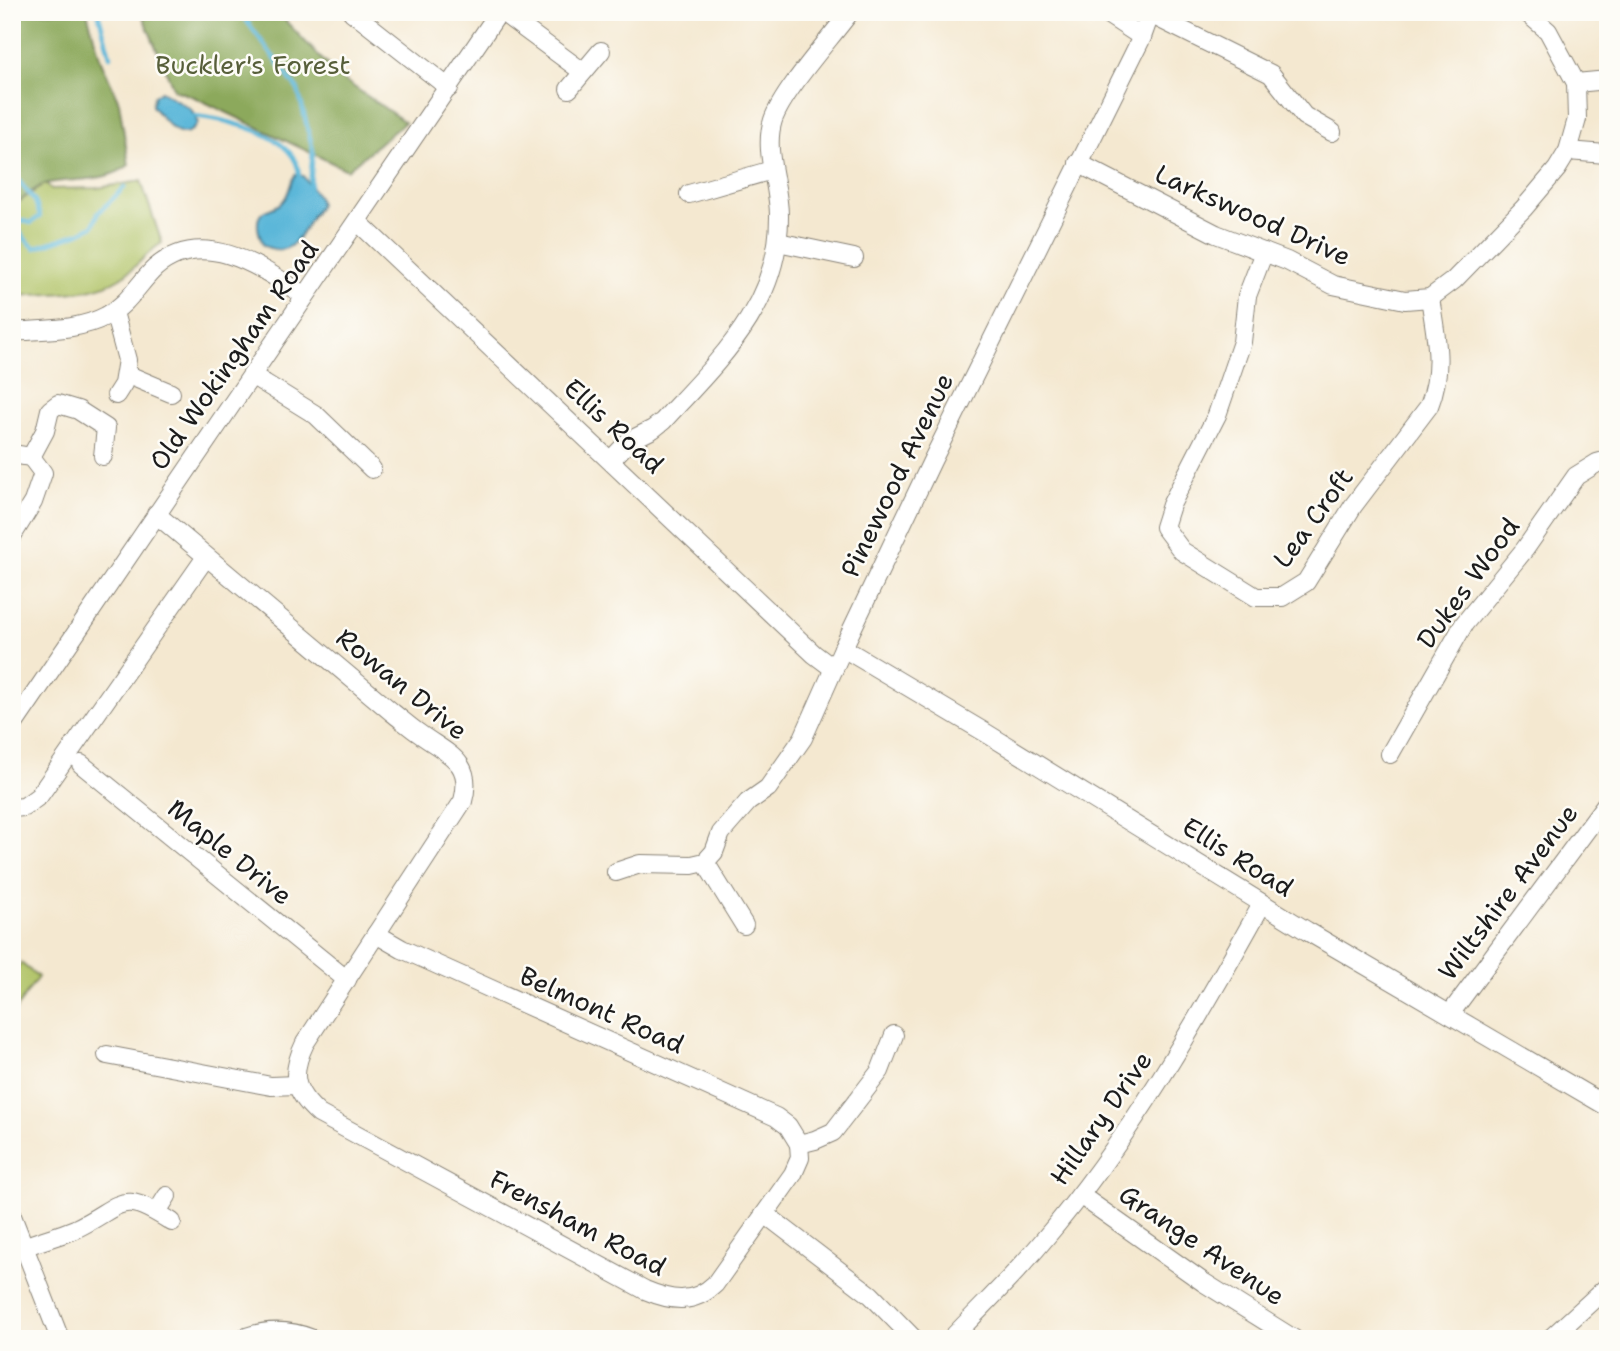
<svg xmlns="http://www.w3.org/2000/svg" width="1620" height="1351" font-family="'Shantell Sans',sans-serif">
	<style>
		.green { fill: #b0c366; stroke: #667041; stroke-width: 2 }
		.forest { fill: #8ca95b; stroke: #54623c; stroke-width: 2 }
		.water { fill: #5bb7d9; stroke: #3c6a7a; stroke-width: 2 }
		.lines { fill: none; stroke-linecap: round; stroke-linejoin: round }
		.stream { stroke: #5bb7d9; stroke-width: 4.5 }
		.minor-casing { stroke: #888276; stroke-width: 20 }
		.minor { stroke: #fff; stroke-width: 18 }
		.labels { text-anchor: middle; stroke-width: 5; stroke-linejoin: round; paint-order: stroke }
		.park-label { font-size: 26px; fill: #575f3a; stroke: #fdfcf7 }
		.street-label { font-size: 26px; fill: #1c1c1c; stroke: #fdfcf7 }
	</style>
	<rect width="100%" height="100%" fill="#fdfcf7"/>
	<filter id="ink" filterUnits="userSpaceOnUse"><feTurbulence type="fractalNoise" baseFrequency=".0143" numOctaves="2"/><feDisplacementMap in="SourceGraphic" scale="14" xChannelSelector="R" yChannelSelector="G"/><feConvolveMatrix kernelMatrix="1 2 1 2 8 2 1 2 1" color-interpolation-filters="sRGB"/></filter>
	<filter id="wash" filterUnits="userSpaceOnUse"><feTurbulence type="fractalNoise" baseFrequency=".00686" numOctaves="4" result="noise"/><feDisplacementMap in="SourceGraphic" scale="28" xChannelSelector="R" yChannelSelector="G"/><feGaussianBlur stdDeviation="1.57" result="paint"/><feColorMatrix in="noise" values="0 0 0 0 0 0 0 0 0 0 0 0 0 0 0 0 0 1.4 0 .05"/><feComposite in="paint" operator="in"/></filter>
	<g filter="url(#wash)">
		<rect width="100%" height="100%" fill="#f4e8d0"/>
		<g class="green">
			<path d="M 141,181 L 162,243 C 146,252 136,269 120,278 C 91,296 53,293 19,296 L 12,281 L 12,207 L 46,183 L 51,189 L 97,188 Z"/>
			<path d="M 21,963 L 38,977 L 12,1015 L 12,975 Z"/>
		</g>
		<g class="forest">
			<path d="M 12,12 L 87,12 L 101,61 L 119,102 L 129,165 C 106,183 76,178 49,183 C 37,185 22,200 12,207 Z"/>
			<path d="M 141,12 L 277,12 L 338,76 L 405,122 L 347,170 L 194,97 L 174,90 Z"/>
		</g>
		<g class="water">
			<path d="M 161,91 L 191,109 L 198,123 C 182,148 165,120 152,106 L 154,96 Z"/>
			<path d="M 295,175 L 303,176 L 318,197 L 320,205 C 303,225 296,263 263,245 C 260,236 253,220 263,212 C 270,208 277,208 283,201 C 290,194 289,184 295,175 Z"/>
		</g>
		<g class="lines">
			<g class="stream">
				<path d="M 98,12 L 110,56"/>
				<path d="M 240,12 L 298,90 L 313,150 L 310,186"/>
				<path d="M 195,116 C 227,120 298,134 299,176"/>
				<path d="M 12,173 L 35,201 L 40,216 L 31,223 L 12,218"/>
				<path d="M 12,221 L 26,240 L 35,248 L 79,233 L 93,226 L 98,213 L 125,187"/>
			</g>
		</g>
	</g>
	<g filter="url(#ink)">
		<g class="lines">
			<defs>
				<g id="minor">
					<path d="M 352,12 L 449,88"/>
					<path d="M 502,12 L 583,72"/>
					<path d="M 1104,12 L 1142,37"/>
					<path d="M 1150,14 L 1271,74 L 1304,116 L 1332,132"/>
					<path d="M 1576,83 L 1608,80"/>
					<path d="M 569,89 L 601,51"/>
					<path d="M 1568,151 L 1606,154 L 1608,152"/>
					<path d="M 1078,163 L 1216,234 L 1287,261 L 1333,285 L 1405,300 L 1430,298 L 1454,280 L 1524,208 L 1557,169 L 1568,151 L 1577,119 L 1576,83 L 1548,31 L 1526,12"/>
					<path d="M 689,194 L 772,170"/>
					<path d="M 358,222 L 814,654 L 834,669"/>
					<path d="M 778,242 L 854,258"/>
					<path d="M 1264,252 L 1247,296 L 1242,342 L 1217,415 L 1171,505 L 1164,527 L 1182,551 L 1256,597 L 1282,597 L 1306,582 L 1353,506 L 1429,406 C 1444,368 1436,337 1430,298"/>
					<path d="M 114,312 L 127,360 L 123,384 L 116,395"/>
					<path d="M 12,332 C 43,329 78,331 106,316 C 128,305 138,284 155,268 C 204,226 262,268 305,296"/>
					<path d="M 126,374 L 171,393"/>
					<path d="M 253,376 L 316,415 L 372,469"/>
					<path d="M 12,454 L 31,457 L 43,473 L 33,502 L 12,536"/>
					<path d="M 31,457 L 45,431 L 50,410 L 58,404 L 78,410 L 106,428 L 103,456"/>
					<path d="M 611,460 L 629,441 L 653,429 L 663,421 C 719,360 780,305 779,215 C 779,184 763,151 773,120 C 783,91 830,39 850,12"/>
					<path d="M 156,514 L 393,713 C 402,720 411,728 420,734 C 447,754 474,761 463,801 L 305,1043 C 290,1074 293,1091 319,1114 L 645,1290 C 671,1301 693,1305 715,1284 L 793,1174 L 800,1158 L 799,1144"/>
					<path d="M 843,648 L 986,733 L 1307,931 L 1608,1107"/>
					<path d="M 12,727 L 499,12"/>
					<path d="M 1390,754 L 1464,624 L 1525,549 L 1576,476 L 1597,463 L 1608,460"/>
					<path d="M 81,764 L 347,980"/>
					<path d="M 12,808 L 24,807 L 39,796 L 206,557"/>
					<path d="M 705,862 L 744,925"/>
					<path d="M 616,872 L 640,864 L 692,865 L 705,862 L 714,852 L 721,833 L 748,802 L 768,788 L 803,738 L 843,648 L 932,461 L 1142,37 L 1151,12"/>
					<path d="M 376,934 L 402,949 L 776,1117 L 788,1126 L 799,1144"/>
					<path d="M 1450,1014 L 1608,801"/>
					<path d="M 107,1055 L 271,1086 L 296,1085"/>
					<path d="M 799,1144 L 815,1140 L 833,1132 L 880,1071 L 894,1035"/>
					<path d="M 1080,1195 L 1203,1282 L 1294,1339"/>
					<path d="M 157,1212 L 167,1196"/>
					<path d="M 765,1214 L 871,1295 L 914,1339"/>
					<path d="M 12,1216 L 60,1339"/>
					<path d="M 24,1247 C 41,1240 59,1236 75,1229 C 124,1206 118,1187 172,1222"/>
					<path d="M 241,1339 C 265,1329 288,1329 313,1339"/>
					<path d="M 951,1339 C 981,1307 1014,1276 1042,1242 C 1130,1139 1197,1021 1262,904"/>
					<path d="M 1550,1339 L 1608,1286"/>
				</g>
			</defs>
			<use href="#minor" class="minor-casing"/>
			<use href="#minor" class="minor"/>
		</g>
	</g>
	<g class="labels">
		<g class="park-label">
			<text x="253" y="74">Buckler's Forest</text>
		</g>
		<g class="street-label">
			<text transform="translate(1253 215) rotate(24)" y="9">Larkswood Drive</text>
			<text transform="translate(234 355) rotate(-55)" y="9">Old Wokingham Road</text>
			<text transform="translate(614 426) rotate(43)" y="9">Ellis Road</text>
			<text transform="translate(897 475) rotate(-64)" y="9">Pinewood Avenue</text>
			<text transform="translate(1313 518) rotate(-54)" y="9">Lea Croft</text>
			<text transform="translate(1468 583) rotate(-54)" y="9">Dukes Wood</text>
			<text transform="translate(402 684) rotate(39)" y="9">Rowan Drive</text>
			<text transform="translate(230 852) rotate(39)" y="9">Maple Drive</text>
			<text transform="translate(1238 857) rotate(32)" y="9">Ellis Road</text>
			<text transform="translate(1508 892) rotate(-53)" y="9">Wiltshire Avenue</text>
			<text transform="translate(602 1010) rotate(24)" y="9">Belmont Road</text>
			<text transform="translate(1101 1118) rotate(-55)" y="9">Hillary Drive</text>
			<text transform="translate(578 1223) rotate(28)" y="9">Frensham Road</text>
			<text transform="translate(1202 1245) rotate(34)" y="9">Grange Avenue</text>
		</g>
	</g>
	<rect width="1620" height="1351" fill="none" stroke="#fdfcf7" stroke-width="42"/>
</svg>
